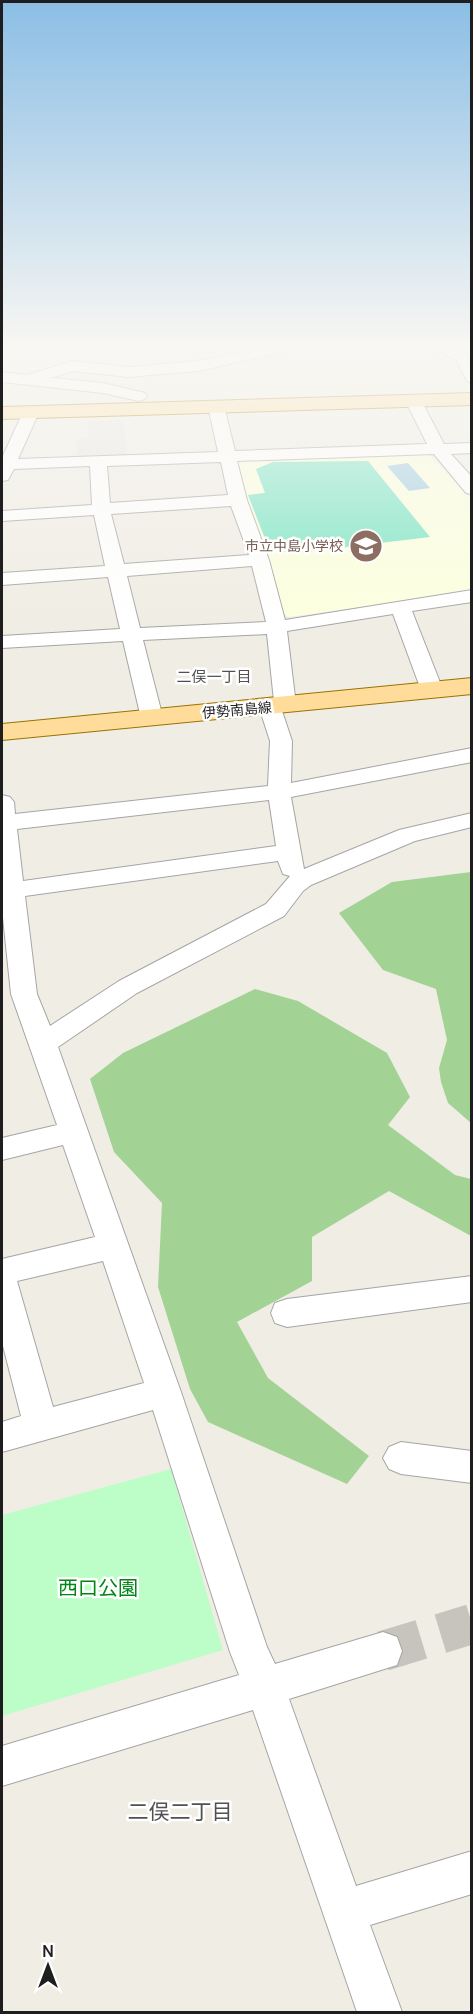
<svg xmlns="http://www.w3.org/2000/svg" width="473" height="2014" font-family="Manrope,'Noto Sans JP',sans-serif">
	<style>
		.education { fill: #fcffde }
		.forest { fill: #a2d395 }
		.park { fill: #bdfdc8 }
		.pitch { fill: #7ce5c5 }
		.parking { fill: #e6e6e6 }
		.water { fill: #a1cde1 }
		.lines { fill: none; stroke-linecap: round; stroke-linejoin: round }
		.minor-tunnel { stroke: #c6c4bc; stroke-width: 40; stroke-dasharray: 40 20; stroke-linecap: butt }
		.minor-casing { stroke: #a5a5a5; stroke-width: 2 }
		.major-casing { stroke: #997300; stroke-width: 2 }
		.minor { fill: #fff; fill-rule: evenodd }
		.major { fill: #ffdc9a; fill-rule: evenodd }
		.labels { text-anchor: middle; stroke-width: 5; stroke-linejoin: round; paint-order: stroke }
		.far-education-label { font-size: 14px; fill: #785e54; stroke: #fff; text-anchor: end }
		.far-street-label { font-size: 14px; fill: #1e1e1e; stroke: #fff }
		.far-neighbourhood-label { font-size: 15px; fill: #515151; stroke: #fff }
		.near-park-label { font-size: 20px; fill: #038619; stroke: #fff }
		.near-neighbourhood-label { font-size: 21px; fill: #515151; stroke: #fff }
	</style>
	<rect width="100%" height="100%" fill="#f0ede4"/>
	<path class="education" d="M 427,452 L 471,499 L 471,592 L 289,617 L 283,614 L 235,461 L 241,458 Z"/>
	<g class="forest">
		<path d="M 471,872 L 471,1123 L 448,1103 L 441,1082 L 439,1068 L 447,1040 L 436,989 L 383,970 L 339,913 L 392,882 Z"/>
		<path d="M 255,989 L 298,1001 L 387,1053 L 410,1097 L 388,1125 L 455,1175 L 471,1179 L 471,1236 L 389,1191 L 312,1237 L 312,1281 L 237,1322 L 268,1378 L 369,1456 L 347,1484 L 208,1422 L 190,1389 L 158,1287 L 162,1203 L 114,1152 L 90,1079 L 123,1053 Z"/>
	</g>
	<path class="park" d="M 171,1469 L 223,1650 L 2,1716 L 2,1515 Z"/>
	<path class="pitch" d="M 368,461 L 430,537 L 297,553 L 269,549 L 248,495 L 265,493 L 256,469 L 273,462 Z"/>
	<path class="parking" d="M 123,420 L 127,458 L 77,460 L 76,439 L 88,438 L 88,421 Z"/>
	<path class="water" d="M 408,463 L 430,488 L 409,491 L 387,466 Z"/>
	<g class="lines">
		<path class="minor-tunnel" d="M 383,1651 L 472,1624"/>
		<defs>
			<g id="minor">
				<path d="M 270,346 L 300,346 L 293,350 L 198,371 L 128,377 L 73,371 L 51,378 L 103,383 L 145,393 L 147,396 L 145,399 L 139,401 L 103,393 L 2,382 L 2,372 L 27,375 L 72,361 L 128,367 L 198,361 Z"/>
				<path d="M 428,346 C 462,346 472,346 472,383 L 467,381 L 456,360 Z"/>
				<path d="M 413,395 L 421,400 L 444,444 L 472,443 L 472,453 L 451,454 L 472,477 L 472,494 L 466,493 L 434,454 L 237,461 L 247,500 L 269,560 L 285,620 L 472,590 L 472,602 L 412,611 L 443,690 L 439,694 L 432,696 L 425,694 L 421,690 L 393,614 L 287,631 L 296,705 L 293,710 L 282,711 L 292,741 L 291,783 L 472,748 L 472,762 L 291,797 L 304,869 L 399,830 L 472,813 L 472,827 L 415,841 L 311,885 L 303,891 L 284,916 L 137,993 L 58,1047 L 181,1392 L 267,1647 L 275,1664 L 383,1632 L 397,1637 L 402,1651 L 397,1665 L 289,1699 L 356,1886 L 472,1851 L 472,1894 L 370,1925 L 402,2012 L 357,2012 L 253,1710 L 2,1786 L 2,1746 L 239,1675 L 230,1652 L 153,1410 L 2,1452 L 2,1422 L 21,1416 L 2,1342 L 2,1259 L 95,1237 L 63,1145 L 2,1160 L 2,1138 L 57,1125 L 11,994 L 2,908 L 2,795 L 10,797 L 14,802 L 15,814 L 268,786 L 270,741 L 259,707 L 262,702 L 274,701 L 267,634 L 143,640 L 163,718 L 160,723 L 152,725 L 144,723 L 141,718 L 123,641 L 2,648 L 2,636 L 120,629 L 108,577 L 2,585 L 2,573 L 105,566 L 94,515 L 2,521 L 2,511 L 92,505 L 90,466 L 14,469 L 8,480 L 2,481 L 2,458 L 23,412 L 31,407 L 39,412 L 18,459 L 218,452 L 208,406 L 216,401 L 224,406 L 235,451 L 427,444 L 405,400 ZM 221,462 L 228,495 L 110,503 L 107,466 ZM 231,506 L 249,555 L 124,564 L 111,514 ZM 252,566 L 266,622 L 140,628 L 127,576 ZM 269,800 L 276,846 L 23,881 L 17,829 ZM 278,861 L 283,874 L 290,876 L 266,904 L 119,981 L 50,1026 L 37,994 L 25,896 ZM 103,1261 L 144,1383 L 53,1407 L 17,1281 Z"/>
				<path d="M 472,1276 L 472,1302 L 287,1327 L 275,1323 L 271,1313 L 275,1303 L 287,1299 Z"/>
				<path d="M 401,1442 L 472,1451 L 472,1483 L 401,1474 L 389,1469 L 383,1458 L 389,1447 Z"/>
			</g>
			<g id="major">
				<path d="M 472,393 L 472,405 L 2,419 L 2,407 Z"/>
				<path d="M 472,678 L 472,694 L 2,740 L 2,724 Z"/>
			</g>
		</defs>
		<use href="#minor" class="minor-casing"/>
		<use href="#major" class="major-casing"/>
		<use href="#minor" class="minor"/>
		<use href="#major" class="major"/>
	</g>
	<linearGradient id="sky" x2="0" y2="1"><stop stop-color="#8bbee5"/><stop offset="0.55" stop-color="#f8f7f3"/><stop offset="1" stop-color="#f8f7f3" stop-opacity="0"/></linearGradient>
	<rect width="473" height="628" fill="url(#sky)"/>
	<defs>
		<symbol id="school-disc" viewBox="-11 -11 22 22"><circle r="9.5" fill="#8d6e63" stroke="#fff"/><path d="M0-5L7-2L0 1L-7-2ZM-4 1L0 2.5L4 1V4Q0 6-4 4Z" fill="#fff"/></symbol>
	</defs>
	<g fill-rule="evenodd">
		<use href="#school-disc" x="347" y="527" width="38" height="38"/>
	</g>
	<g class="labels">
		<g class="far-education-label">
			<text x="343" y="551">市立中島小学校</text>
		</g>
		<g class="far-street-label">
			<text transform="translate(237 710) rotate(-5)" y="5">伊勢南島線</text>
		</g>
		<g class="far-neighbourhood-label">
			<text x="214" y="682">二俣一丁目</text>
		</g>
		<g class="near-park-label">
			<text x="98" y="1595">西口公園</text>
		</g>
		<g class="near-neighbourhood-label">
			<text x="180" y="1819">二俣二丁目</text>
		</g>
	</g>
	<rect width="473" height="2014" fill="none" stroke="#1e1e1e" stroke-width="6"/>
	<g transform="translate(48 1966)" stroke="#ffffff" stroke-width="4.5" paint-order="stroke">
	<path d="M0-4.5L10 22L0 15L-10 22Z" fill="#1e1e1e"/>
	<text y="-9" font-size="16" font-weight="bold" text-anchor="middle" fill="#1e1e1e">N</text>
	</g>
</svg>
